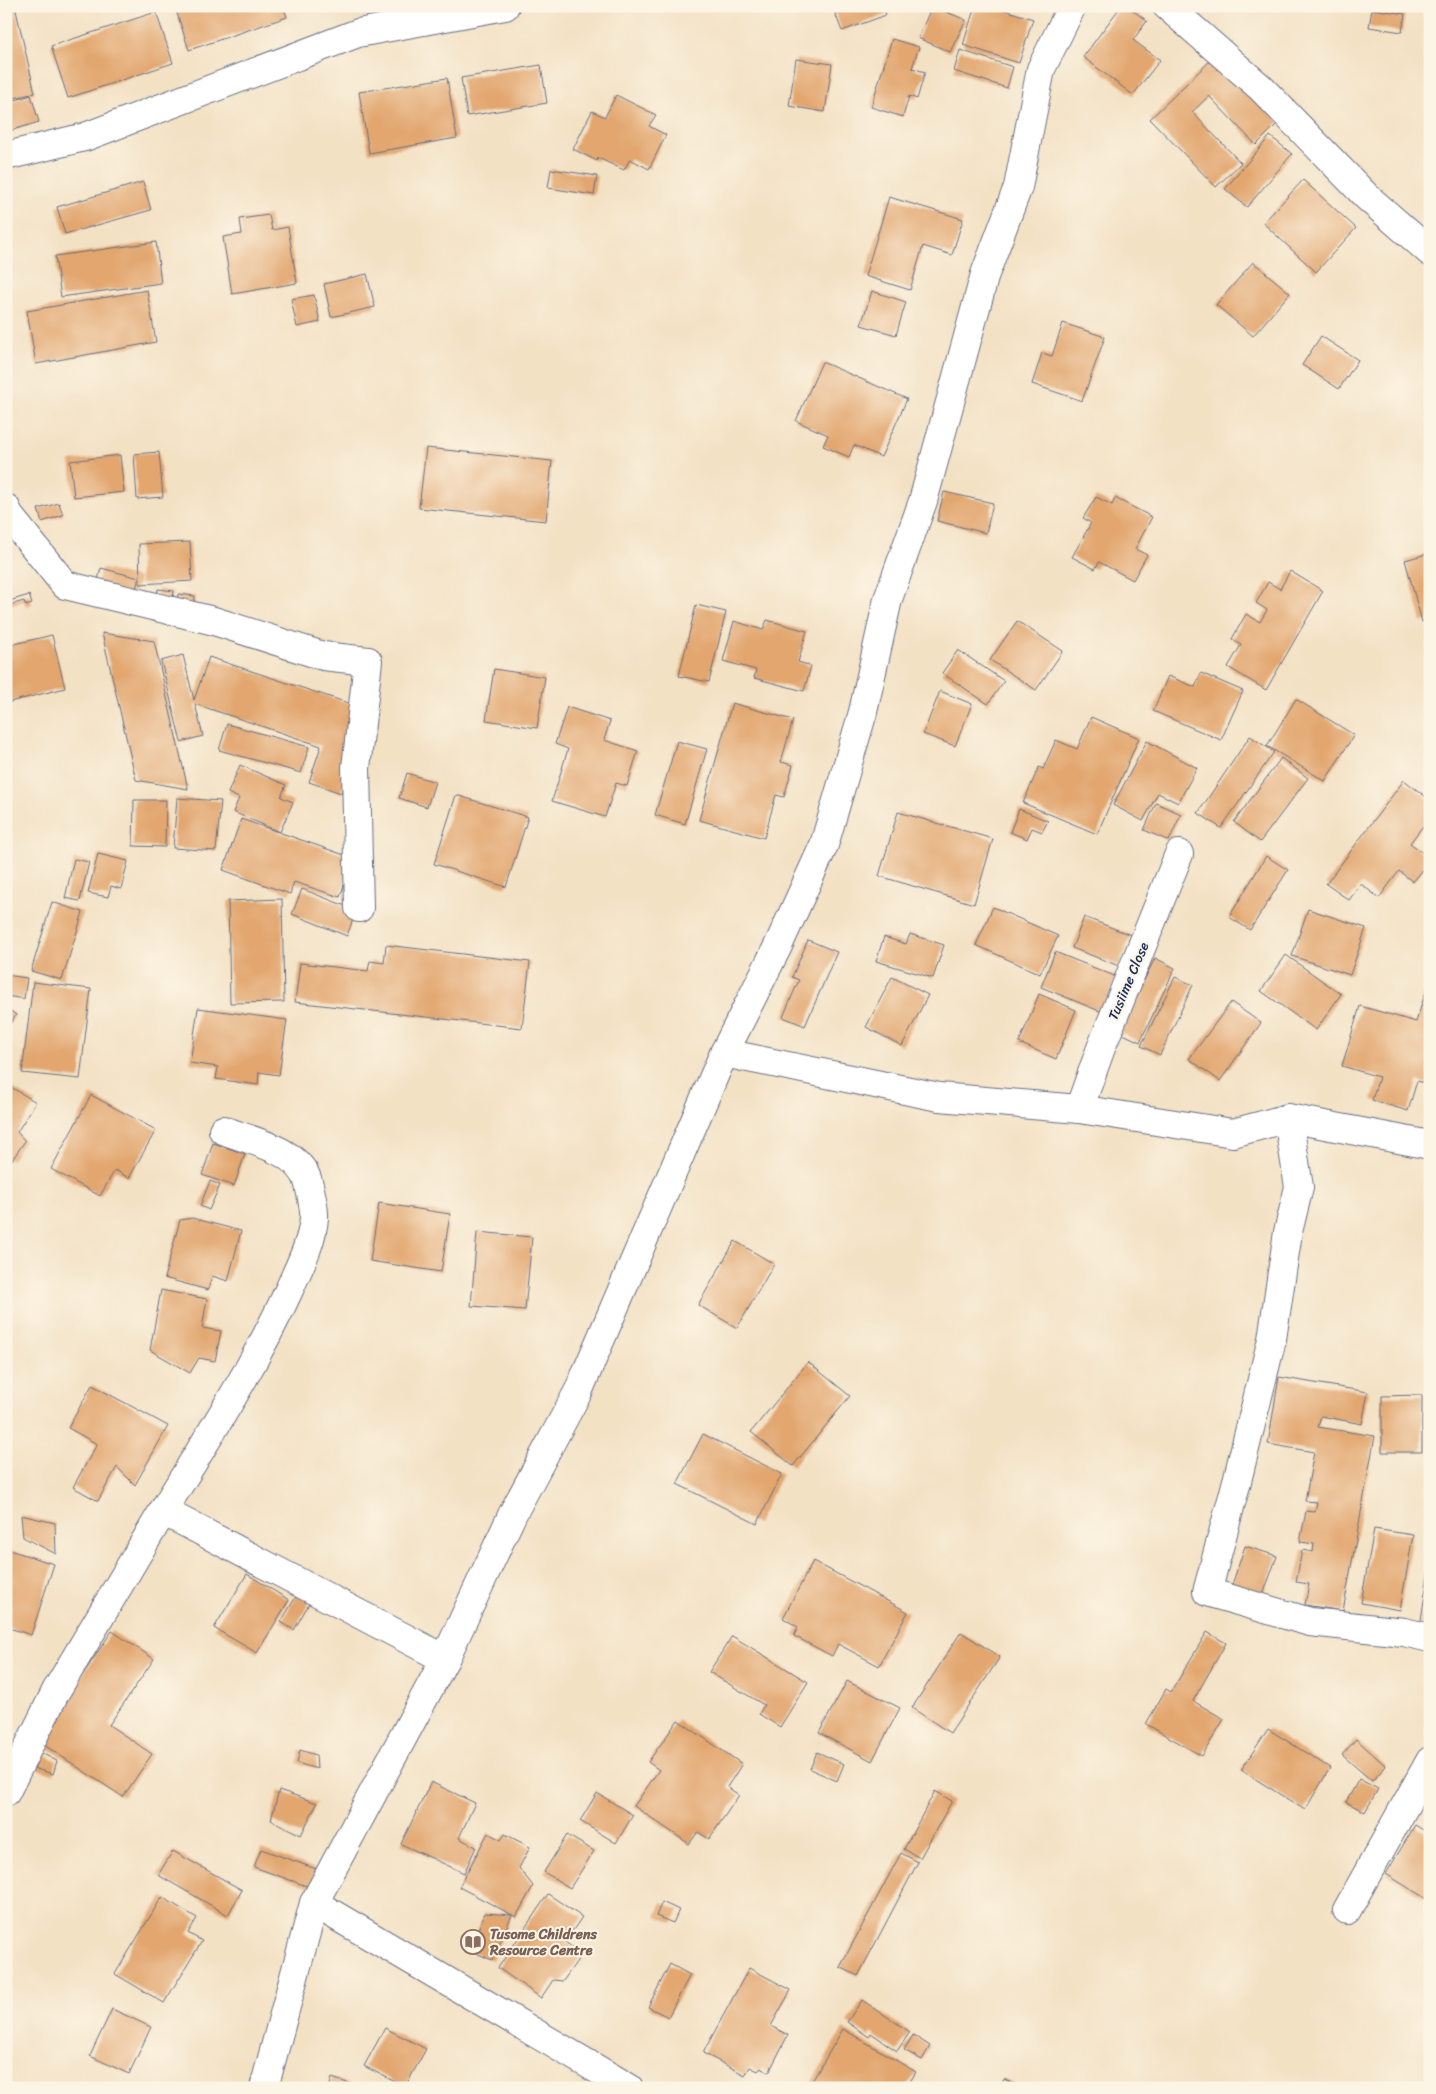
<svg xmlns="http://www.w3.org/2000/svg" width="1436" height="2094" font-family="Sriracha,sans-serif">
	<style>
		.building { fill: #e2a66e }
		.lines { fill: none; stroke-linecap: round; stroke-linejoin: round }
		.street-casing { stroke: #676d82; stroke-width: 30 }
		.street { stroke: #fff; stroke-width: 28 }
		.labels { text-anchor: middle; stroke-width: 4; stroke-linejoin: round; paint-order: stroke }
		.street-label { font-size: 14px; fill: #1b2f5e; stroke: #fcf5e5 }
		.education-label { font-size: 14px; font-weight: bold; fill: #785e54; stroke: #fcf5e5; text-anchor: start }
	</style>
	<rect width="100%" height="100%" fill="#fcf5e5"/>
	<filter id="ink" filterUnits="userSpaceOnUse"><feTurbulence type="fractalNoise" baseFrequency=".02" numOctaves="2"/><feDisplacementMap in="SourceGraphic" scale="10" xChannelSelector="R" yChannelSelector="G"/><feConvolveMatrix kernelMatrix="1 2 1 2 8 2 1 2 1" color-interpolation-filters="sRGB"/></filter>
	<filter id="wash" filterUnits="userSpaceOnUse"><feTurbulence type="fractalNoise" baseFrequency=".0096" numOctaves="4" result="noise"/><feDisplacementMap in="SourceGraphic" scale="20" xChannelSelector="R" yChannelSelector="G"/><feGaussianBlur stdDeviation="1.12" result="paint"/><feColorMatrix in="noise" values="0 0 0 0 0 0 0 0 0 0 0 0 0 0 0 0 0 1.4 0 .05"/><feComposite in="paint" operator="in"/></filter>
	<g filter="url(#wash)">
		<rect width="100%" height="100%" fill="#f3e1c4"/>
		<g id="blocks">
			<g class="building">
				<path d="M 6,6 L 15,6 L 35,93 L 6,100 Z"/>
				<path d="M 178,6 L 283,6 L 287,17 L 189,50 L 175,7 Z"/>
				<path d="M 839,6 L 883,6 L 886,15 L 842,31 L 833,8 Z"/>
				<path d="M 932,6 L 966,20 L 950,52 L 918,38 Z"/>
				<path d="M 975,6 L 992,6 L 1033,19 L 1019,63 L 963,45 Z"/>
				<path d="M 1121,6 L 1127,6 L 1147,21 L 1133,40 L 1160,60 L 1133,95 L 1083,57 Z"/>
				<path d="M 1408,6 L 1430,6 L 1430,11 L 1407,8 Z"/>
				<path d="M 1372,9 L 1405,14 L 1402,32 L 1369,27 Z"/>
				<path d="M 156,12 L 173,63 L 68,98 L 51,46 Z"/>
				<path d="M 892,39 L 919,47 L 912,68 L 925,72 L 917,99 L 909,96 L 903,117 L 871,107 Z"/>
				<path d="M 960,50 L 1013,67 L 1007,88 L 954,71 Z"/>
				<path d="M 1215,56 L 1279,122 L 1256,145 L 1209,96 L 1192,112 L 1241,163 L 1216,187 L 1150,119 Z"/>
				<path d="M 796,59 L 832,64 L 825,112 L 789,106 Z"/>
				<path d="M 541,65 L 547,103 L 467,116 L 461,78 Z"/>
				<path d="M 447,78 L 457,138 L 369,153 L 359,92 Z"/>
				<path d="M 31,95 L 39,122 L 6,132 L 6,103 Z"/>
				<path d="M 616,95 L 656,115 L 649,126 L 666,135 L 649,169 L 630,159 L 624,170 L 598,158 L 597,161 L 573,149 L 592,111 L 605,117 Z"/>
				<path d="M 1270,136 L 1292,154 L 1247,207 L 1225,189 Z"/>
				<path d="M 551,169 L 597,176 L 594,195 L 548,188 Z"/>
				<path d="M 1303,180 L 1356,228 L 1316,272 L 1263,223 Z"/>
				<path d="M 143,182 L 151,210 L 65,234 L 57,207 Z"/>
				<path d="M 889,197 L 963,219 L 952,255 L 923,246 L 910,290 L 865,276 Z"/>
				<path d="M 269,215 L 272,230 L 288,227 L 297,283 L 232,294 L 223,237 L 242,234 L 240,219 Z"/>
				<path d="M 156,242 L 161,283 L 61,297 L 55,256 Z"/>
				<path d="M 1253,262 L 1290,293 L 1253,336 L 1216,305 Z"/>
				<path d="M 367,274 L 375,307 L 331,317 L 324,284 Z"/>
				<path d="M 147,290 L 156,342 L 36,364 L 27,311 Z"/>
				<path d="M 872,291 L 906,302 L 896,335 L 861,325 Z"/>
				<path d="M 314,295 L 320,322 L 297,327 L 291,299 Z"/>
				<path d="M 1063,323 L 1105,337 L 1082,401 L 1032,384 L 1042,353 L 1052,356 Z"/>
				<path d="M 1321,336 L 1358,360 L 1339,389 L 1302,365 Z"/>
				<path d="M 822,362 L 907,399 L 881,457 L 854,445 L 849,457 L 823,446 L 828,435 L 796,421 Z"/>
				<path d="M 426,448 L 552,461 L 546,521 L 419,508 Z"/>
				<path d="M 159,452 L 163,497 L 137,499 L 134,454 Z"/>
				<path d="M 120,455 L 124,492 L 74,497 L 70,461 Z"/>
				<path d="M 944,492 L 993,503 L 986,533 L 937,521 Z"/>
				<path d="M 1096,497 L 1112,505 L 1115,498 L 1152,517 L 1135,549 L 1147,555 L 1133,580 L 1099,562 L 1095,569 L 1072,557 L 1091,523 L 1083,518 Z"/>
				<path d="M 59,503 L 63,515 L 42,522 L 38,509 Z"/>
				<path d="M 190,542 L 192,581 L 140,584 L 139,544 Z"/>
				<path d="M 1430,553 L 1430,620 L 1422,622 L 1405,560 Z"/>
				<path d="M 101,568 L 139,578 L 134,595 L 97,584 Z"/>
				<path d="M 1290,571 L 1323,591 L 1266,690 L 1228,667 L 1241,645 L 1232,639 L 1246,614 L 1260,622 L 1267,610 L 1256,603 L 1268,582 L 1280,589 Z"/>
				<path d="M 158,589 L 174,591 L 172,605 L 156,603 Z"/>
				<path d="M 178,594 L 195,596 L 194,607 L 177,605 Z"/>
				<path d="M 29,595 L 32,604 L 26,606 L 24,601 L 6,606 L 6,602 Z"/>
				<path d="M 696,605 L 726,612 L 709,682 L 679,676 Z"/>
				<path d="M 767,620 L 807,631 L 798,662 L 811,666 L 804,691 L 754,678 L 756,670 L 723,661 L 734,621 L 763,630 Z"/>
				<path d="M 1017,621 L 1063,651 L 1036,690 L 990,660 Z"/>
				<path d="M 102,633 L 154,641 L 188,789 L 136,780 Z"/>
				<path d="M 52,635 L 65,688 L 6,703 L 6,646 Z"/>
				<path d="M 958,650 L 1004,681 L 988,704 L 942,673 Z"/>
				<path d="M 183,655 L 194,700 L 209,657 L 369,710 L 341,793 L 309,782 L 321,746 L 195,704 L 203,736 L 181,742 L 161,661 Z"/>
				<path d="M 494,669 L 545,677 L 537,728 L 486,720 Z"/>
				<path d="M 1201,673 L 1243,691 L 1221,740 L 1153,711 L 1168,676 L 1195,687 Z"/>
				<path d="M 940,691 L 972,704 L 955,746 L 923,734 Z"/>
				<path d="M 1296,699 L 1354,735 L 1325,781 L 1267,746 Z"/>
				<path d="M 732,703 L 793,720 L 781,762 L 793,765 L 784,797 L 776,795 L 764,838 L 699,820 Z"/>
				<path d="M 567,707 L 610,721 L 604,740 L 638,751 L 627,786 L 616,783 L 605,817 L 552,801 L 568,749 L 555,744 Z"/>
				<path d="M 1091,717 L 1139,738 L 1097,834 L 1023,803 L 1039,767 L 1043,769 L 1056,740 L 1077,749 Z"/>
				<path d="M 227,724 L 309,747 L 301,773 L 219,750 Z"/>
				<path d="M 1250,736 L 1274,752 L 1221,828 L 1198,813 Z"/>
				<path d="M 677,741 L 707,749 L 685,824 L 655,815 Z"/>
				<path d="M 1147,741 L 1197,768 L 1178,803 L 1158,793 L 1143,821 L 1113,805 Z"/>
				<path d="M 1281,758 L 1308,778 L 1260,842 L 1234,822 Z"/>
				<path d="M 240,765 L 286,785 L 281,797 L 293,802 L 280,832 L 233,812 L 239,798 L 228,793 Z"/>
				<path d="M 407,773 L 435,782 L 427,807 L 399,798 Z"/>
				<path d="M 1404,780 L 1430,800 L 1430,832 L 1423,826 L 1410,843 L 1430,858 L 1430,861 L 1413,882 L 1399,871 L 1379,898 L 1361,884 L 1349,900 L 1326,884 Z"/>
				<path d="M 456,795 L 528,817 L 506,887 L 434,864 Z"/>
				<path d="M 177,798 L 221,801 L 216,851 L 173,848 Z"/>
				<path d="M 134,800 L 166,800 L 165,847 L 133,846 Z"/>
				<path d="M 1156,803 L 1181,814 L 1169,841 L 1144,830 Z"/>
				<path d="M 1019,809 L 1048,821 L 1042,832 L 1032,828 L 1027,839 L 1010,832 Z"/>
				<path d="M 898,812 L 993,839 L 974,904 L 879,876 Z"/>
				<path d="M 241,819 L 353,858 L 340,897 L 294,882 L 290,894 L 223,870 Z"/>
				<path d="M 98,854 L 128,861 L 121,889 L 111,886 L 108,897 L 88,893 Z"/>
				<path d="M 1266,856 L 1288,870 L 1250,930 L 1229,917 Z"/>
				<path d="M 74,859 L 89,862 L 80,901 L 65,898 Z"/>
				<path d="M 302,889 L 356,910 L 347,936 L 292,914 Z"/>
				<path d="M 282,899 L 284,1002 L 230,1003 L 228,901 Z"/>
				<path d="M 52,902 L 83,912 L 62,980 L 31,971 Z"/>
				<path d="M 993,907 L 1058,936 L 1040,974 L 976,945 Z"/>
				<path d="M 1308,909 L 1366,928 L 1350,975 L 1292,956 Z"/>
				<path d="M 1084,917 L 1131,935 L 1119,966 L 1072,948 Z"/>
				<path d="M 910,934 L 944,945 L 933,978 L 876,961 L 884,937 L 906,944 Z"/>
				<path d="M 808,940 L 837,952 L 805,1026 L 783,1017 L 799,980 L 792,977 Z"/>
				<path d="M 386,945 L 530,962 L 522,1028 L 295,1002 L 300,963 L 368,971 L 370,961 L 384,963 Z"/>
				<path d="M 1055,952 L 1117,977 L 1102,1012 L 1041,987 Z"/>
				<path d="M 1286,955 L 1341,994 L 1316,1030 L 1261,991 Z"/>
				<path d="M 1155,958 L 1175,968 L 1140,1042 L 1119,1032 Z"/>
				<path d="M 6,975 L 27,978 L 24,999 L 6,996 Z"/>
				<path d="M 892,977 L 928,995 L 902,1046 L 866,1027 Z"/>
				<path d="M 1175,977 L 1193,985 L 1160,1055 L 1141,1046 Z"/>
				<path d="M 33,982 L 91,989 L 80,1079 L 22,1073 Z"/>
				<path d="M 1427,988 L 1430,989 L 1429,1084 L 1417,1081 L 1408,1111 L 1372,1100 L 1379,1077 L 1342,1066 L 1360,1006 L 1416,1022 Z"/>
				<path d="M 1039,994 L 1076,1010 L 1056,1059 L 1019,1043 Z"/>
				<path d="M 1231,1002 L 1261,1023 L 1220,1081 L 1189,1059 Z"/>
				<path d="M 6,1008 L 16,1015 L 6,1029 Z"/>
				<path d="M 198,1008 L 287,1020 L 279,1075 L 259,1072 L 258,1085 L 216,1079 L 218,1067 L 190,1063 Z"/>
				<path d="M 9,1086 L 36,1102 L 17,1132 L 25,1141 L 12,1160 L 6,1158 L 6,1091 Z"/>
				<path d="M 91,1095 L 156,1130 L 129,1178 L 115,1170 L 100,1196 L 51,1169 Z"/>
				<path d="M 213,1143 L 245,1154 L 234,1186 L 202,1175 Z"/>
				<path d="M 210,1181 L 220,1185 L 209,1210 L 200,1206 Z"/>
				<path d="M 379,1203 L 450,1214 L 441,1272 L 370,1261 Z"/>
				<path d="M 192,1218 L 241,1231 L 228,1281 L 212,1276 L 208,1290 L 164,1278 L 180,1220 Z"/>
				<path d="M 477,1232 L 532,1237 L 525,1310 L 471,1306 Z"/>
				<path d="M 735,1241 L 774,1264 L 737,1328 L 698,1305 Z"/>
				<path d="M 161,1290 L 207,1299 L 202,1328 L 221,1331 L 215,1361 L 199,1358 L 190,1373 L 150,1350 Z"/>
				<path d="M 808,1362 L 850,1396 L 793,1466 L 751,1432 Z"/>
				<path d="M 1279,1377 L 1368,1392 L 1362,1424 L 1321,1416 L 1318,1427 L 1375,1436 L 1343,1611 L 1305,1605 L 1309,1584 L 1296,1582 L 1302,1550 L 1313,1552 L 1314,1544 L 1300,1542 L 1306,1511 L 1315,1512 L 1317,1502 L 1305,1501 L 1314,1452 L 1268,1444 Z"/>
				<path d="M 92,1385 L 168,1426 L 135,1485 L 117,1467 L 98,1501 L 73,1487 L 97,1444 L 68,1428 Z"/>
				<path d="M 1422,1395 L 1422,1452 L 1382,1452 L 1382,1396 Z"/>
				<path d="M 703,1434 L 782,1474 L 757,1524 L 677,1484 Z"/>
				<path d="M 21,1515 L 55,1523 L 56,1554 L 23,1537 Z"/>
				<path d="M 1374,1529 L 1413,1535 L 1400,1610 L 1361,1603 Z"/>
				<path d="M 1245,1546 L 1277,1556 L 1262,1598 L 1231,1588 Z"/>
				<path d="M 6,1549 L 54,1564 L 31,1635 L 6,1627 Z"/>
				<path d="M 813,1561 L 908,1612 L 879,1666 L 838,1644 L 832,1656 L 794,1636 L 798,1627 L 783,1618 Z"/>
				<path d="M 1429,1567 L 1430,1567 L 1430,1628 L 1420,1627 Z"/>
				<path d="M 247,1574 L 289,1600 L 257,1653 L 214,1628 Z"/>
				<path d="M 297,1595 L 310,1602 L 294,1630 L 281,1622 Z"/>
				<path d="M 112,1631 L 154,1659 L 109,1725 L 152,1754 L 123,1797 L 38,1741 Z"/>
				<path d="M 961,1632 L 1000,1657 L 950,1733 L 912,1708 Z"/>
				<path d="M 1207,1632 L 1226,1643 L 1193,1701 L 1224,1719 L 1202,1756 L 1146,1724 L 1166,1689 L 1171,1692 Z"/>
				<path d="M 732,1636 L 808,1682 L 780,1727 L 759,1714 L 764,1705 L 709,1672 Z"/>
				<path d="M 847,1681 L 900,1708 L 872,1761 L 819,1733 Z"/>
				<path d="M 678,1720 L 742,1764 L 727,1787 L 739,1795 L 709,1839 L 698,1832 L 689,1844 L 634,1806 L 659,1770 L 648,1762 Z"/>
				<path d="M 1268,1729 L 1330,1768 L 1305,1810 L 1241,1770 Z"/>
				<path d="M 1356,1739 L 1386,1766 L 1372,1781 L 1342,1755 Z"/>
				<path d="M 300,1750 L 316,1755 L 317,1769 L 297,1763 Z"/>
				<path d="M 39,1752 L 57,1761 L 53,1774 L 30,1767 Z"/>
				<path d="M 817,1752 L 844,1764 L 837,1781 L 810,1769 Z"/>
				<path d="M 1359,1779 L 1378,1789 L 1365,1812 L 1346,1802 Z"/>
				<path d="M 431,1782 L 475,1803 L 459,1838 L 476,1847 L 464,1873 L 401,1844 Z"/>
				<path d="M 279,1790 L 317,1803 L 301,1835 L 271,1820 Z"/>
				<path d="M 935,1791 L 952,1801 L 920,1858 L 904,1849 Z"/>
				<path d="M 597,1793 L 633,1815 L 616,1843 L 580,1821 Z"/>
				<path d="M 1415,1825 L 1430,1834 L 1430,1901 L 1386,1874 Z"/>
				<path d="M 488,1833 L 501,1840 L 505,1834 L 530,1847 L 519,1868 L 533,1886 L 516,1917 L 459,1887 Z"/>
				<path d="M 567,1835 L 594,1851 L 570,1888 L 544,1872 Z"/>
				<path d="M 261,1849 L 319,1870 L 312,1888 L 254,1867 Z"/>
				<path d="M 173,1851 L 242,1890 L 228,1915 L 158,1875 Z"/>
				<path d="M 901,1853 L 918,1862 L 858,1976 L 840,1967 Z"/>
				<path d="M 548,1894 L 582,1917 L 565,1942 L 582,1954 L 563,1981 L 553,1980 L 541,1998 L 498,1968 Z"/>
				<path d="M 162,1897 L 197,1918 L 188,1933 L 202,1941 L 164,2003 L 115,1974 Z"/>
				<path d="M 662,1902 L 679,1910 L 673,1923 L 656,1916 Z"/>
				<path d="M 485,1913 L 512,1915 L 492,1960 L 469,1950 Z"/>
				<path d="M 670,1964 L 690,1975 L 668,2017 L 648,2007 Z"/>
				<path d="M 749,1968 L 791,1990 L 771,2026 L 788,2035 L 769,2072 L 761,2068 L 758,2071 L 750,2067 L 745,2075 L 703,2053 Z"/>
				<path d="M 862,2000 L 910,2032 L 897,2051 L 871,2033 L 869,2037 L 847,2022 Z"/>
				<path d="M 112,2009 L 151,2027 L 129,2074 L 90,2056 Z"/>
				<path d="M 385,2028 L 426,2049 L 405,2087 L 364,2066 Z"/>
				<path d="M 843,2029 L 916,2072 L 906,2088 L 808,2088 Z"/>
				<path d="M 913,2035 L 930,2046 L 922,2060 L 904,2050 Z"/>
				<path d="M 332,2078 L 360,2087 L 360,2088 L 329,2088 Z"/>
				<path d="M 1004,2079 L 1023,2088 L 1000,2088 Z"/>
			</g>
		</g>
	</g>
	<g filter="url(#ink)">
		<use href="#blocks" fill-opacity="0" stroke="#676d82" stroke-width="1"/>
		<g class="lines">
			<defs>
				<g id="street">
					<path d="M 1167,6 L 1261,88 L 1367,197 L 1430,252"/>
					<path d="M 6,156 L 85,137 L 358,33 L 505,6"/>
					<path d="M 6,508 L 11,518 L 65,585 L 214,621 L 323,656 L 368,661 L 356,768 L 359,908"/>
					<path d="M 724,1053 L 939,1097 L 1079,1109 L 1233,1133 L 1288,1118 L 1430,1145"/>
					<path d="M 1079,1109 L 1101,1048 L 1179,854"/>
					<path d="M 1288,1118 L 1299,1187 L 1288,1232 L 1272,1339 L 1237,1481 L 1207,1592 L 1310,1622 L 1404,1632 L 1430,1638"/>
					<path d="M 163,1511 C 207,1439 254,1367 289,1290 C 299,1267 312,1243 314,1218 C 315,1211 309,1180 305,1174 C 291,1148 248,1140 223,1130"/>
					<path d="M 6,1792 L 56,1691 L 163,1511 L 445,1659"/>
					<path d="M 314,1903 L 629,2088"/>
					<path d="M 1347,1910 L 1430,1761"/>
					<path d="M 264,2088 L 314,1903 L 445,1659 L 513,1513 L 578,1392 L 724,1053 L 778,946 L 824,845 L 863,712 L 888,599 L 923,501 L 985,274 L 1018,187 L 1041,69 L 1072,6"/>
				</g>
			</defs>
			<use href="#street" class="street-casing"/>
			<use href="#street" class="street"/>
		</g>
	</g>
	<defs>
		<symbol id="library-ring" viewBox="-11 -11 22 22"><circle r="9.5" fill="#fcf5e5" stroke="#8d6e63" stroke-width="1.5"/><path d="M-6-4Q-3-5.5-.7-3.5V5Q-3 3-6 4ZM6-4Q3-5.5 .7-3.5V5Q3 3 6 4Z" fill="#8d6e63"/></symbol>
	</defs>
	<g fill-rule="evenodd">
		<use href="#library-ring" x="459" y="1928" width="28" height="28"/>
	</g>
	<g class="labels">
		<g class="street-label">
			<text transform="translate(1128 981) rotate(-67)" y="5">Tusiime Close</text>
		</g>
		<g class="education-label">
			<text x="490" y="1939">Tusome Childrens<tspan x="490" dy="16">Resource Centre</tspan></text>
		</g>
	</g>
	<rect width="1436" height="2094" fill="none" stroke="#fcf5e5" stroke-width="25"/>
</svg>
